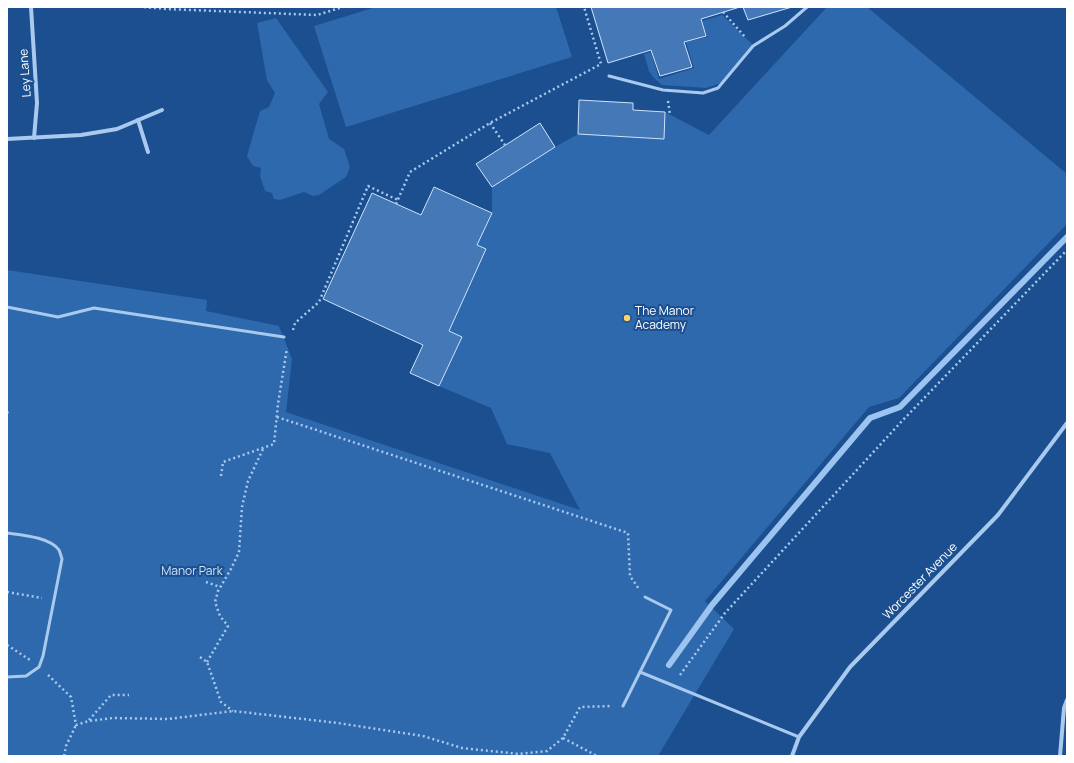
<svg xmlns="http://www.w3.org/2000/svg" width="1074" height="763" font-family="Manrope,sans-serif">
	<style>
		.green { fill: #2e69ad }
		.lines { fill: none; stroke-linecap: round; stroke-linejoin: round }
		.stream { stroke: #9cc4f0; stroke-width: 6 }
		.building { fill: #4478b7; stroke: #cfe3fa }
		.path { stroke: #a9c9ee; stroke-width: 2.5; stroke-dasharray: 2 3; stroke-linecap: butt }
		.service { stroke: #a9c9ee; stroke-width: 3 }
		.minor { stroke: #a9c9ee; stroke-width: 4 }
		.poi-dot { fill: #ffd166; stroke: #1b4f8f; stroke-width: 1.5 }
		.labels { text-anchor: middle; stroke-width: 4; stroke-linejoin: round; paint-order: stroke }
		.street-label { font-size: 12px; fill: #fff; stroke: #1b4f8f }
		.poi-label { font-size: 12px; fill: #fff; stroke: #1b4f8f; text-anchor: start }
		.park-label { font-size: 12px; fill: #cfe3fa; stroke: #1b4f8f }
	</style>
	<rect width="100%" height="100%" fill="#1b4f8f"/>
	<g class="green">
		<path d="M 376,7 L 556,7 L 572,57 L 346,127 L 314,26 Z"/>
		<path d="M 827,7 L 867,7 L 1067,174 L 1067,224 L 899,398 L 869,407 L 705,601 L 734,629 L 658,756 L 7,756 L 7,270 L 207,300 L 206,311 L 279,326 L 292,359 L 286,412 L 580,510 L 550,453 L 507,444 L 491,408 L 439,386 L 462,337 L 449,331 L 486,249 L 477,245 L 492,213 L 492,187 L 555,147 L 578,134 L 663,139 L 665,112 L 709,135 Z"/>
		<path d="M 722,15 L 755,47 L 721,83 L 706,88 L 662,85 L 653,77 L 649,71 L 644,54 L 651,52 L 659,79 L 694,68 L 686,42 L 707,37 L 702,21 Z"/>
		<path d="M 276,18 L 328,92 L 319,104 L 329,139 L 344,149 L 350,167 L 346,177 L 319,195 L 313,196 L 304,192 L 280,200 L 274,199 L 272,193 L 265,191 L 260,176 L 261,168 L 253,166 L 247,156 L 260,111 L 269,107 L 275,93 L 267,80 L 257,23 Z"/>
	</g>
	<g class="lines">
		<path class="stream" d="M 669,665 L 712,605 L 870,418 L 900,407 L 1067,237"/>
	</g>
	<g class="building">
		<path d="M 591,7 L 740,7 L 701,19 L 706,36 L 684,42 L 692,67 L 660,76 L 651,50 L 608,63 Z"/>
		<path d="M 743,7 L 792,7 L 748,20 Z"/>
		<path d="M 579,100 L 633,103 L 633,110 L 665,112 L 664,139 L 578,134 Z"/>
		<path d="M 540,123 L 555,147 L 492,187 L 476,164 Z"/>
		<path d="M 434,187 L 492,213 L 477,245 L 486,249 L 449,331 L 462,337 L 439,386 L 410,373 L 423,345 L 323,299 L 372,193 L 421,215 Z"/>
	</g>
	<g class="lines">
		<g class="path">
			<path d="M 144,7 L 166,9 L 317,15 L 343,7"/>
			<path d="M 723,12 L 746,38"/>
			<path d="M 668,101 L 670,115"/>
			<path d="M 490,123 L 505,145"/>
			<path d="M 396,204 L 410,172 L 490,123 L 601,64 L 584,7"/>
			<path d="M 293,330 L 295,323 L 319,302 L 368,186 L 398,200"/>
			<path d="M 7,413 L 9,410"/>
			<path d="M 277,417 L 628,533 L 630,576 L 639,589"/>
			<path d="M 221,476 L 223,462 L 274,444 L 278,404 L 287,348"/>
			<path d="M 206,582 L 220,587"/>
			<path d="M 7,592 L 42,598"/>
			<path d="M 7,645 L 30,660"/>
			<path d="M 200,657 L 207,662 L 221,702 L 233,711"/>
			<path d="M 207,662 L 228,626 L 220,616 L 215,602 L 218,591 L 231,569 L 239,552 L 242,507 L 248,481 L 263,449"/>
			<path d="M 48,675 L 71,697 L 76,725 L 89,721 L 113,718 L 168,719 L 233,711 L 338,723 L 423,736 L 462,748 L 519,754 L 547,751 L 563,738 L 580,707 L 612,706"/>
			<path d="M 680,675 L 725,613 L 902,421 L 1067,250"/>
			<path d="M 89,720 L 111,695 L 129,695"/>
			<path d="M 563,738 L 597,756"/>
			<path d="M 64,756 L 66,746 L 76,725"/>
		</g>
		<g class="service">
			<path d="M 609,76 L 663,90 L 703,93 L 718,88 L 753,46 L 785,26 L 807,7"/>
			<path d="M 7,307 L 58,317 L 94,308 L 284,337"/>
			<path d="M 7,533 C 22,535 50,537 59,550 C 60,552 61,556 62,559 L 43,656 L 39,667 L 26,676 L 7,677"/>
			<path d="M 640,672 L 671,610 L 645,597"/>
			<path d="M 623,706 L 640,672 L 799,737"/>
		</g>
		<g class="minor">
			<path d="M 31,7 L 37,103 L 34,138"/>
			<path d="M 138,120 L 148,152"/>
			<path d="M 7,139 L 81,135 L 117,129 L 162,110"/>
			<path d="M 792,756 L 799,737 L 850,667 L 998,515 L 1067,423"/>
			<path d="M 1060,756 L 1064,708 L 1067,700"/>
		</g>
	</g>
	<circle class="poi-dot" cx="627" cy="318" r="4"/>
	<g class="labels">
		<g class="street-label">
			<text transform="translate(25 73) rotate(-94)" y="4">Ley Lane</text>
			<text transform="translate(920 581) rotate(-46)" y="4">Worcester Avenue</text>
		</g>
		<g class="poi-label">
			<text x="635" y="315">The Manor<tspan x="635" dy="14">Academy</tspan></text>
		</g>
		<g class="park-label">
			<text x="192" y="575">Manor Park</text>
		</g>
	</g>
	<rect width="1074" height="763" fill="none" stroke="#ffffff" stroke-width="16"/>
</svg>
